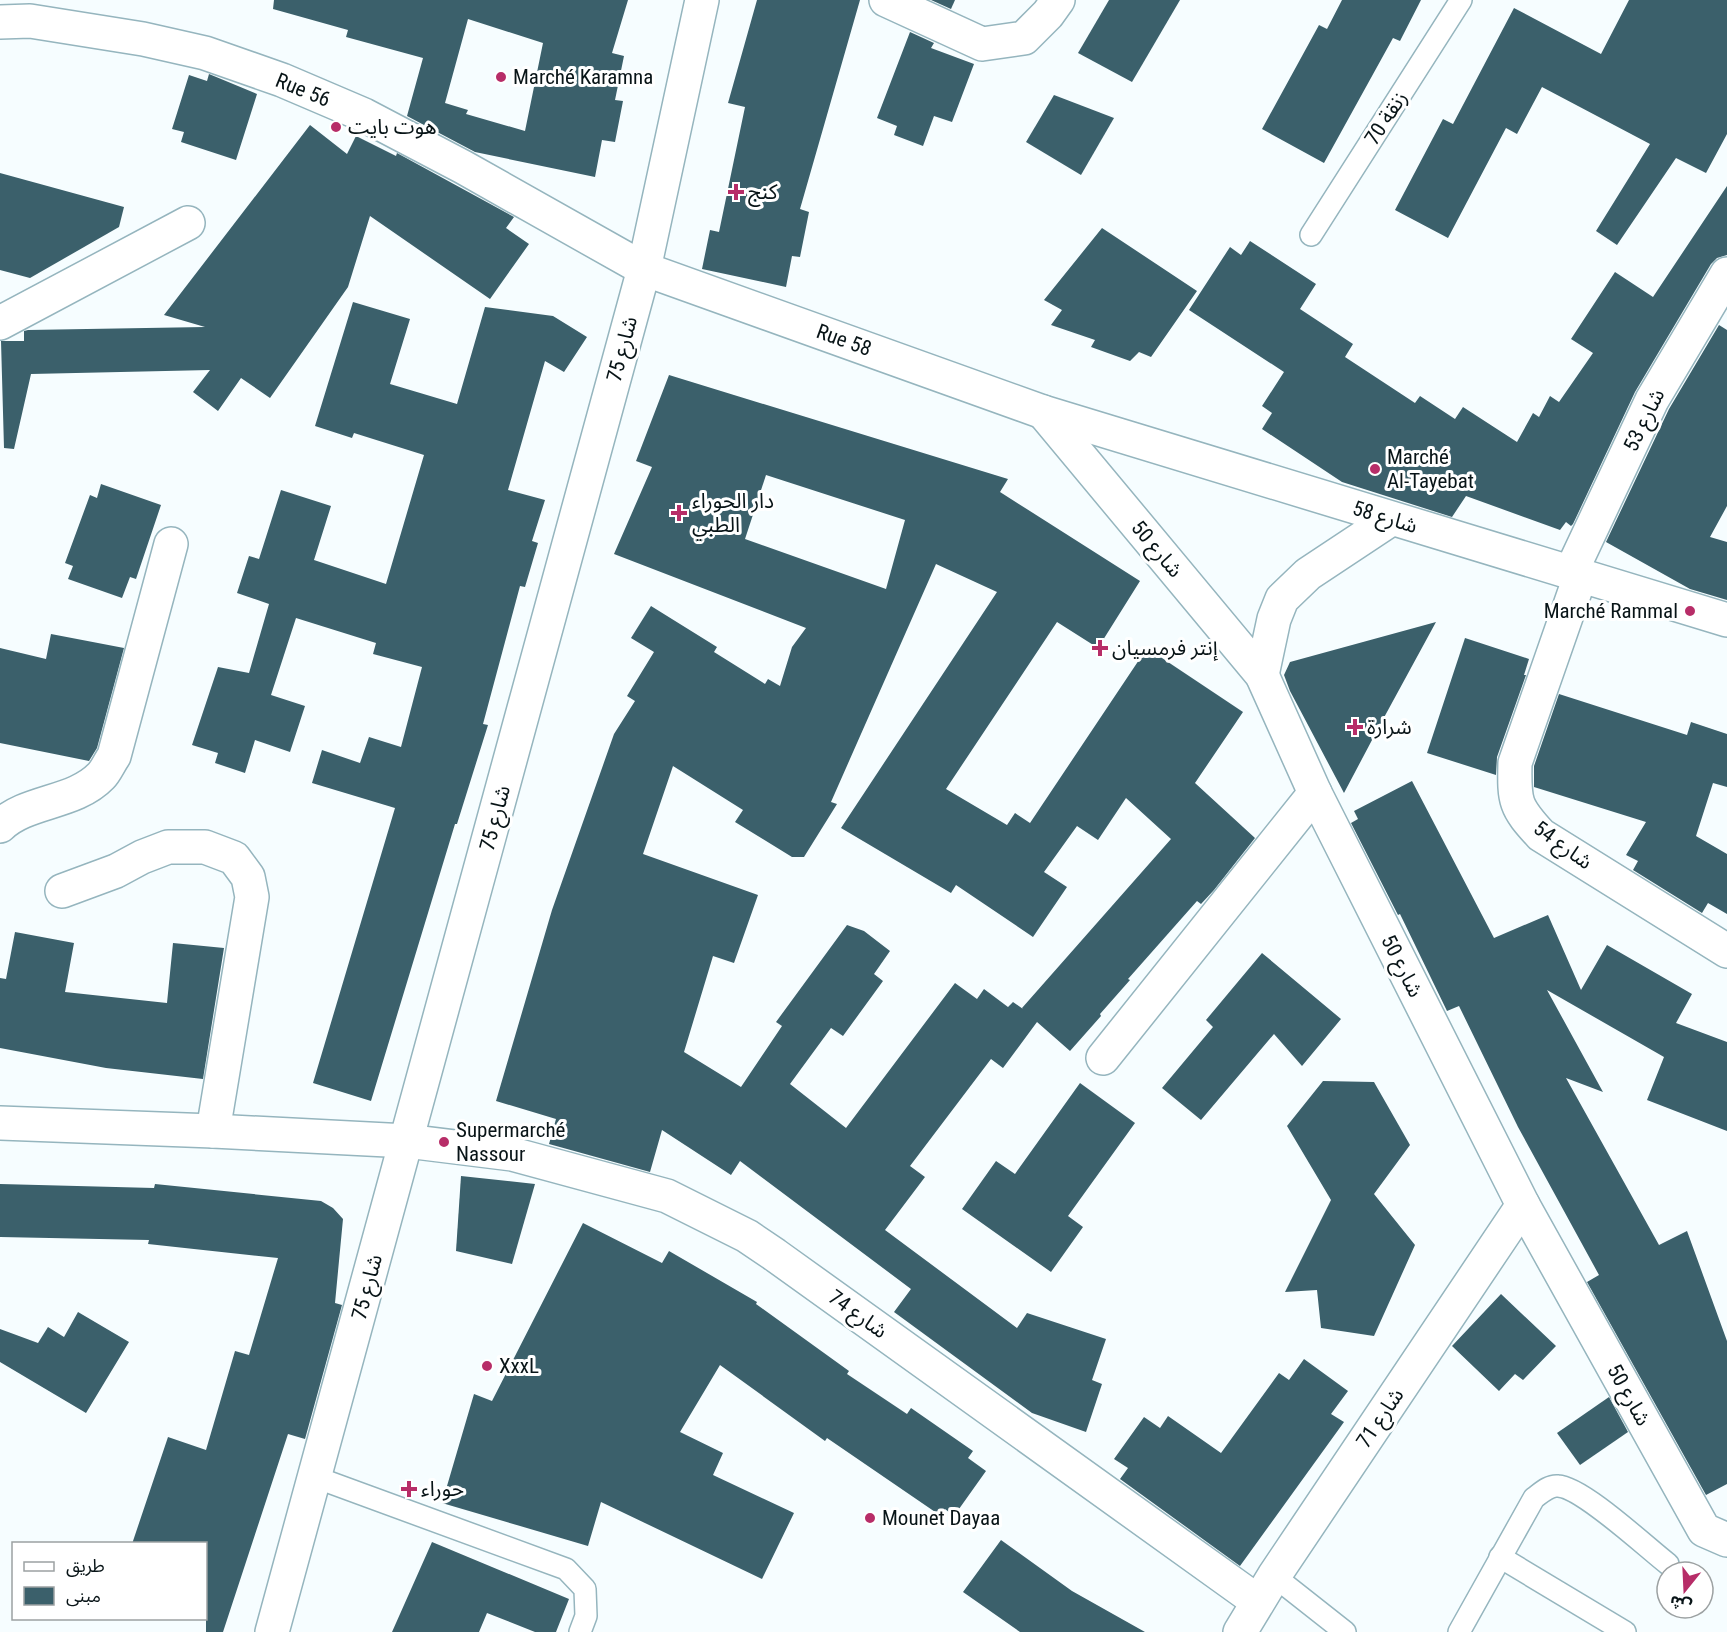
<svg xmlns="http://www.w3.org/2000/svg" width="1727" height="1632" font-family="'Roboto Condensed','Noto Sans Arabic',sans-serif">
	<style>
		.building { fill: #3b606b; fill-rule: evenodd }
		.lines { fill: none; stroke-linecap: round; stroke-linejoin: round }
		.lane-casing { stroke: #95b5be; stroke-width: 24 }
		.street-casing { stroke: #95b5be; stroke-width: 36 }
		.secondary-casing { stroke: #95b5be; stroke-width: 36 }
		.lane { stroke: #fff; stroke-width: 21 }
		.street { stroke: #fff; stroke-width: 33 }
		.secondary { stroke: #fff; stroke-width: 33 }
		.poi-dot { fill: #b72d68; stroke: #fff; stroke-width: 2 }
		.labels { text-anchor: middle; stroke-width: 6; stroke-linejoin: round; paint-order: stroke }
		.poi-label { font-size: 21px; fill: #081417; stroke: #fff; text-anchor: start }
		.street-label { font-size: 21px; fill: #081417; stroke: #fff }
	</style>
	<rect width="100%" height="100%" fill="#f6fdff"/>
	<g class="building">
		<path d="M 274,0 L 628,0 L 612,53 L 624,56 L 615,100 L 623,101 L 615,142 L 602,140 L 595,177 L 475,152 L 407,116 L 423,58 L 346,37 L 348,30 L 273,9 ZM 468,19 L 543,43 L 525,131 L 466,114 L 468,110 L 445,103 Z"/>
		<path d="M 757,0 L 860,0 L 800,209 L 809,212 L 800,257 L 792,256 L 786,287 L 702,269 L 710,230 L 719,232 L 745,107 L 728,103 Z"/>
		<path d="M 931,0 L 955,0 L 951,9 Z"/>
		<path d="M 1109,0 L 1180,0 L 1132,82 L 1078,53 Z"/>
		<path d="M 1342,0 L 1421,0 L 1400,41 L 1393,38 L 1324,163 L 1262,129 L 1319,25 L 1327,29 Z"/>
		<path d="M 1629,0 L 1727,0 L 1727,134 L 1706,173 L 1676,158 L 1617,245 L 1596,231 L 1650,144 L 1542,87 L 1517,134 L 1506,128 L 1448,238 L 1395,210 L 1443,119 L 1453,124 L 1514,8 L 1601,54 Z"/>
		<path d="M 910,32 L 934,43 L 931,48 L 974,64 L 952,122 L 934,116 L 923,146 L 894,135 L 897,126 L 877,118 Z"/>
		<path d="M 209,74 L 257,94 L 236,160 L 181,142 L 184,132 L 172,129 L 189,75 L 207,81 Z"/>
		<path d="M 1054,95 L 1114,118 L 1081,175 L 1026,142 Z"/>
		<path d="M 310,125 L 347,154 L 356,136 L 396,156 L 397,153 L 514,217 L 506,228 L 529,244 L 490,299 L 370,216 L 348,287 L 270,398 L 241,378 L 218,411 L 193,392 L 210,370 L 31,374 L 14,449 L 4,448 L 1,341 L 24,341 L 24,331 L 28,330 L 205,327 L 164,315 Z"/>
		<path d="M 0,173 L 124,207 L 119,227 L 30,278 L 0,270 Z"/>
		<path d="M 1727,186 L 1727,255 L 1717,258 L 1711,264 L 1635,392 L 1573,524 L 1571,526 L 1566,522 L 1560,530 L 1466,496 L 1452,517 L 1342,482 L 1262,429 L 1272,413 L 1262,406 L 1284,372 L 1189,310 L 1230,247 L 1241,255 L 1250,241 L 1316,284 L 1300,309 L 1353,344 L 1345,357 L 1415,403 L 1420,396 L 1455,419 L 1463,407 L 1517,442 L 1533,413 L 1539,417 L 1550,396 L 1559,402 L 1593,353 L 1571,339 L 1615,272 L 1653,297 Z"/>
		<path d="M 1102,228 L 1197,291 L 1151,357 L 1139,352 L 1130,361 L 1091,347 L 1095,340 L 1051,325 L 1062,310 L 1044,300 Z"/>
		<path d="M 353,302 L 410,319 L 390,384 L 457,404 L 485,307 L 553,316 L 587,337 L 564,372 L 545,361 L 508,490 L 545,500 L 532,541 L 538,543 L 525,587 L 520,586 L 483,724 L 488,725 L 457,824 L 455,824 L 371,1101 L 313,1083 L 395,808 L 312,783 L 322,750 L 360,763 L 369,737 L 401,747 L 422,667 L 373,654 L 376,643 L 296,618 L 271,695 L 305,706 L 290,752 L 255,740 L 245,773 L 215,763 L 218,753 L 192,745 L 218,667 L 249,673 L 269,604 L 237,593 L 249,556 L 259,559 L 281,490 L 331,506 L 314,560 L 386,584 L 424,455 L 354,433 L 352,438 L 315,426 Z"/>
		<path d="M 1719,325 L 1727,330 L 1727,506 L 1710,537 L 1727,542 L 1727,600 L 1690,589 L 1606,542 L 1669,409 Z"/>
		<path d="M 669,375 L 1008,479 L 1000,492 L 1140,581 L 1098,648 L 1057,622 L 946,789 L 1007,825 L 1015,813 L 1030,823 L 1147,648 L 1243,712 L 1195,783 L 1255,838 L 1214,890 L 1201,904 L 1197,901 L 1128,979 L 1130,980 L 1100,1014 L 1101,1016 L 1070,1051 L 1037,1022 L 1003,1068 L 991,1059 L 910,1166 L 925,1177 L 885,1230 L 1017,1328 L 1027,1313 L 1106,1339 L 1092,1380 L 1102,1384 L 1086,1432 L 1032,1413 L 894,1312 L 911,1289 L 740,1161 L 731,1175 L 662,1130 L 650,1172 L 549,1144 L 556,1119 L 496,1101 L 552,910 L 614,734 L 635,701 L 627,696 L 654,652 L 631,638 L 651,606 L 717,647 L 714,652 L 765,684 L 768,679 L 780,686 L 792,647 L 806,628 L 614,554 L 652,467 L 636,461 ZM 766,475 L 905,520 L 886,589 L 745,539 ZM 936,564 L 997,592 L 841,828 L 951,893 L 956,885 L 1033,937 L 1067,887 L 1044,872 L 1077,826 L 1098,840 L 1126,798 L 1171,839 L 1022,1008 L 1023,1009 L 1013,1002 L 1008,1007 L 984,989 L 977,999 L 955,983 L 846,1128 L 790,1084 L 831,1028 L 843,1036 L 883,981 L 874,974 L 890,951 L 864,931 L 847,925 L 776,1022 L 782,1026 L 741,1087 L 684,1052 L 713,956 L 734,963 L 758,895 L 643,854 L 673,766 L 743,810 L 735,822 L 792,857 L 804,857 L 837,804 L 831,802 Z"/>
		<path d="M 101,484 L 161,505 L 136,579 L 130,577 L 122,598 L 68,579 L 73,566 L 65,563 L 90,495 L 97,498 Z"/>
		<path d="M 1436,622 L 1381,723 L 1344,793 L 1290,691 L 1284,675 L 1290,662 Z"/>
		<path d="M 51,634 L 124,648 L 97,748 L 89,761 L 0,743 L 0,648 L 46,659 Z"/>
		<path d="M 1465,638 L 1529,659 L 1524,675 L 1526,675 L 1497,757 L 1496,775 L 1427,753 Z"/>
		<path d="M 1559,694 L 1687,735 L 1691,722 L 1727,734 L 1727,787 L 1713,783 L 1696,836 L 1727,854 L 1727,914 L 1708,903 L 1702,913 L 1633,870 L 1638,861 L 1626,855 L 1646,822 L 1534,787 L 1534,766 Z"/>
		<path d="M 1412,781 L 1494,938 L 1548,915 L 1581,990 L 1607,945 L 1692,994 L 1676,1023 L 1727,1042 L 1727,1131 L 1647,1100 L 1664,1057 L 1547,990 L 1603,1092 L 1566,1078 L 1659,1245 L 1687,1231 L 1727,1341 L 1727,1484 L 1706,1495 L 1587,1282 L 1599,1275 L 1518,1127 L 1459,1006 L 1447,1011 L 1400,914 L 1398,915 L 1351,823 L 1358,819 L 1354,811 Z"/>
		<path d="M 15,932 L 74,943 L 65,992 L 167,1003 L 173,943 L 224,948 L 203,1079 L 106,1068 L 0,1048 L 0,978 L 6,979 Z"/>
		<path d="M 1262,953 L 1341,1019 L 1302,1066 L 1274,1034 L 1201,1120 L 1162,1088 L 1213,1027 L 1206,1020 Z"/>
		<path d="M 1323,1081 L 1374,1082 L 1410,1145 L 1374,1194 L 1415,1245 L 1374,1336 L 1321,1328 L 1317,1290 L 1285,1292 L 1331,1200 L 1287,1126 Z"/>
		<path d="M 1080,1083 L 1135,1123 L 1068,1216 L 1083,1227 L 1051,1272 L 962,1209 L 996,1161 L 1015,1174 Z"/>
		<path d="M 461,1176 L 535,1184 L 512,1264 L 456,1251 Z"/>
		<path d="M 0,1184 L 154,1188 L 155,1184 L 321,1201 L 333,1208 L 343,1219 L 335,1303 L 342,1305 L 305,1439 L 288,1434 L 223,1632 L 206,1632 L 206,1544 L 132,1544 L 168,1437 L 206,1450 L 235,1351 L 249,1355 L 278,1258 L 148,1244 L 149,1240 L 0,1237 Z"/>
		<path d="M 583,1223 L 662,1263 L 669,1251 L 757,1302 L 756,1304 L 849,1371 L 847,1374 L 907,1414 L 911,1408 L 973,1451 L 968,1458 L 986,1471 L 954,1516 L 945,1509 L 941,1516 L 827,1438 L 825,1441 L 720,1365 L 680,1432 L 723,1453 L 713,1475 L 794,1513 L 762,1579 L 601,1502 L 588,1546 L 442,1503 L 474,1394 L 492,1401 Z"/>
		<path d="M 1501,1294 L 1556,1346 L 1523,1380 L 1515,1374 L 1499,1391 L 1452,1346 Z"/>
		<path d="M 78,1312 L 129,1342 L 86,1413 L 0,1362 L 0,1329 L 38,1343 L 48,1327 L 64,1337 Z"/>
		<path d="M 1304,1359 L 1348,1391 L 1331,1414 L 1344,1422 L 1240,1566 L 1120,1479 L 1128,1468 L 1114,1459 L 1144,1417 L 1160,1428 L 1168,1416 L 1221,1453 L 1279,1373 L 1289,1380 Z"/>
		<path d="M 1609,1397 L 1628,1432 L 1580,1465 L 1557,1433 Z"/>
		<path d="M 1001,1540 L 1072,1591 L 1145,1632 L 1020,1632 L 963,1592 Z"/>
		<path d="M 432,1542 L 569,1599 L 556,1632 L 535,1632 L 487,1613 L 479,1632 L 392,1632 Z"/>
	</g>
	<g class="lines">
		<defs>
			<g id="lane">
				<path d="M 1311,235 L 1461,0"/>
				<path d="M 315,1477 L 566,1569 L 585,1589 L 586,1616 L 580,1632"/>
				<path d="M 1500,1557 L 1625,1632"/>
				<path d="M 1274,1576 L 1345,1632"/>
				<path d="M 1459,1632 L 1534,1498 C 1541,1493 1549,1485 1558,1486 C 1582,1487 1646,1547 1668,1564"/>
			</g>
			<g id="street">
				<path d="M 886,0 L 982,44 L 1024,38 L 1048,14 L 1058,0"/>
				<path d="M 0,22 L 30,21 L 143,39 L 205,53 L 282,80 L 364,115 L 463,167 L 644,269 L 1043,412 L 1727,620"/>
				<path d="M 0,323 L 188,223"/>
				<path d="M 1043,412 L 1262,675 L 1315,793 L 1523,1205 L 1704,1530 L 1727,1540"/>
				<path d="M 1571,572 L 1652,400 L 1727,274"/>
				<path d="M 1581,574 L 1515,763 C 1514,802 1515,807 1541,835 L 1727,951"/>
				<path d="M 1262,675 L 1274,619 L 1282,599 L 1308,574 L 1391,519"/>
				<path d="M 0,826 C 27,800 74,804 101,776 C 106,771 109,763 114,756 L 171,544"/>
				<path d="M 62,891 L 116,871 L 142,857 L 168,847 L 205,847 L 234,858 L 248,877 L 252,897 L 213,1131"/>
				<path d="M 1103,1058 L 1315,793"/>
				<path d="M 0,1123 L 213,1131 L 407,1141 L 512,1154 L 667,1196 L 747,1236 L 775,1255 L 1257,1601"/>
				<path d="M 1240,1632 L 1274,1576 L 1523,1205"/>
			</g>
			<path id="secondary" d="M 272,1632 L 644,269 L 702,0"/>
		</defs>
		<use href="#lane" class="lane-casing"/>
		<use href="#street" class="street-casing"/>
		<use href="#secondary" class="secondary-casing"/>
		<use href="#lane" class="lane"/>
		<use href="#street" class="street"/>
		<use href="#secondary" class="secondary"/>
	</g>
	<g class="poi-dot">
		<circle cx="501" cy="77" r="6"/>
		<circle cx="336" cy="127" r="6"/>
		<path d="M733 183h6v6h6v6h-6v6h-6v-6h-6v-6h6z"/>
		<circle cx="1375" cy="469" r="6"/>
		<path d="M676 504h6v6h6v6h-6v6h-6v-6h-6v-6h6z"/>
		<circle cx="1690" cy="611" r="6"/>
		<path d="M1097 639h6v6h6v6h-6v6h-6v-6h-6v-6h6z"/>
		<path d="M1352 718h6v6h6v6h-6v6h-6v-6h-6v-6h6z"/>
		<circle cx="444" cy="1142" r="6"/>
		<circle cx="487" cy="1366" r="6"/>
		<path d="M406 1480h6v6h6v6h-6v6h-6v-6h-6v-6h6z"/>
		<circle cx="870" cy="1518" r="6"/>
	</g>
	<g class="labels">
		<g class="poi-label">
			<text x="513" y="84">Marché Karamna</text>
			<text x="348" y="134">هوت بايت</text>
			<text x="748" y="199">كنج</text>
			<text x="1387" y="464">Marché<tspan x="1387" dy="24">Al-Tayebat</tspan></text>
			<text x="692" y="508">دار الحوراء<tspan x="692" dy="24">الطبي</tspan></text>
			<text x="1678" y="618" text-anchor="end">Marché Rammal</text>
			<text x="1112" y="655">إنتر فرمسيان</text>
			<text x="1367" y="734">شرارة</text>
			<text x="456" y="1137">Supermarché<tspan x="456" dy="24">Nassour</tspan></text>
			<text x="499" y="1373">XxxL</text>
			<text x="421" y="1496">حوراء</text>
			<text x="882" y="1525">Mounet Dayaa</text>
		</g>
		<g class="street-label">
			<text transform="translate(303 90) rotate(22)" y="7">Rue 56</text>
			<text transform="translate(1386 118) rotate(-57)" y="7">زنقة 70</text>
			<text transform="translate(844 340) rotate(20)" y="7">Rue 58</text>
			<text transform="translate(622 349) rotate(-75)" y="7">شارع 75</text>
			<text transform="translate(1644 420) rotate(-64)" y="7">شارع 53</text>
			<text transform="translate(1385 517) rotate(17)" y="7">شارع 58</text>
			<text transform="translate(1157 549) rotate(50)" y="7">شارع 50</text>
			<text transform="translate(495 818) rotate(-75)" y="7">شارع 75</text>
			<text transform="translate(1563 845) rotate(36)" y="7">شارع 54</text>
			<text transform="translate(1402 966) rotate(63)" y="7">شارع 50</text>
			<text transform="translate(367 1287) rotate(-75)" y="7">شارع 75</text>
			<text transform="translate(858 1314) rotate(36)" y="7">شارع 74</text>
			<text transform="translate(1629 1395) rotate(61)" y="7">شارع 50</text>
			<text transform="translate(1380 1418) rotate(-56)" y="7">شارع 71</text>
		</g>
	</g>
	<rect x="12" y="1542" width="195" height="78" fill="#ffffff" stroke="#9ca1a2" stroke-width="1.5"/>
	<rect x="24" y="1562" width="30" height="9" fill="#ffffff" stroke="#9ca1a2" stroke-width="1.5"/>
	<text x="66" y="1572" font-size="18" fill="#081417">طريق</text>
	<rect x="24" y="1587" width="30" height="18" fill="#3b606b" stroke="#9ca1a2" stroke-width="1.5"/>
	<text x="66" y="1602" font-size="18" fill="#081417">مبنى</text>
	<g transform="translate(1685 1590) rotate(198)"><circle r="28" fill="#ffffff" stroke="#9ca1a2" stroke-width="1.5"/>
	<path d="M0-4.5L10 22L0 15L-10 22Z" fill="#b72d68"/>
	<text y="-9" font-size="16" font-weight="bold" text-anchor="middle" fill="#081417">ش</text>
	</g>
</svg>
